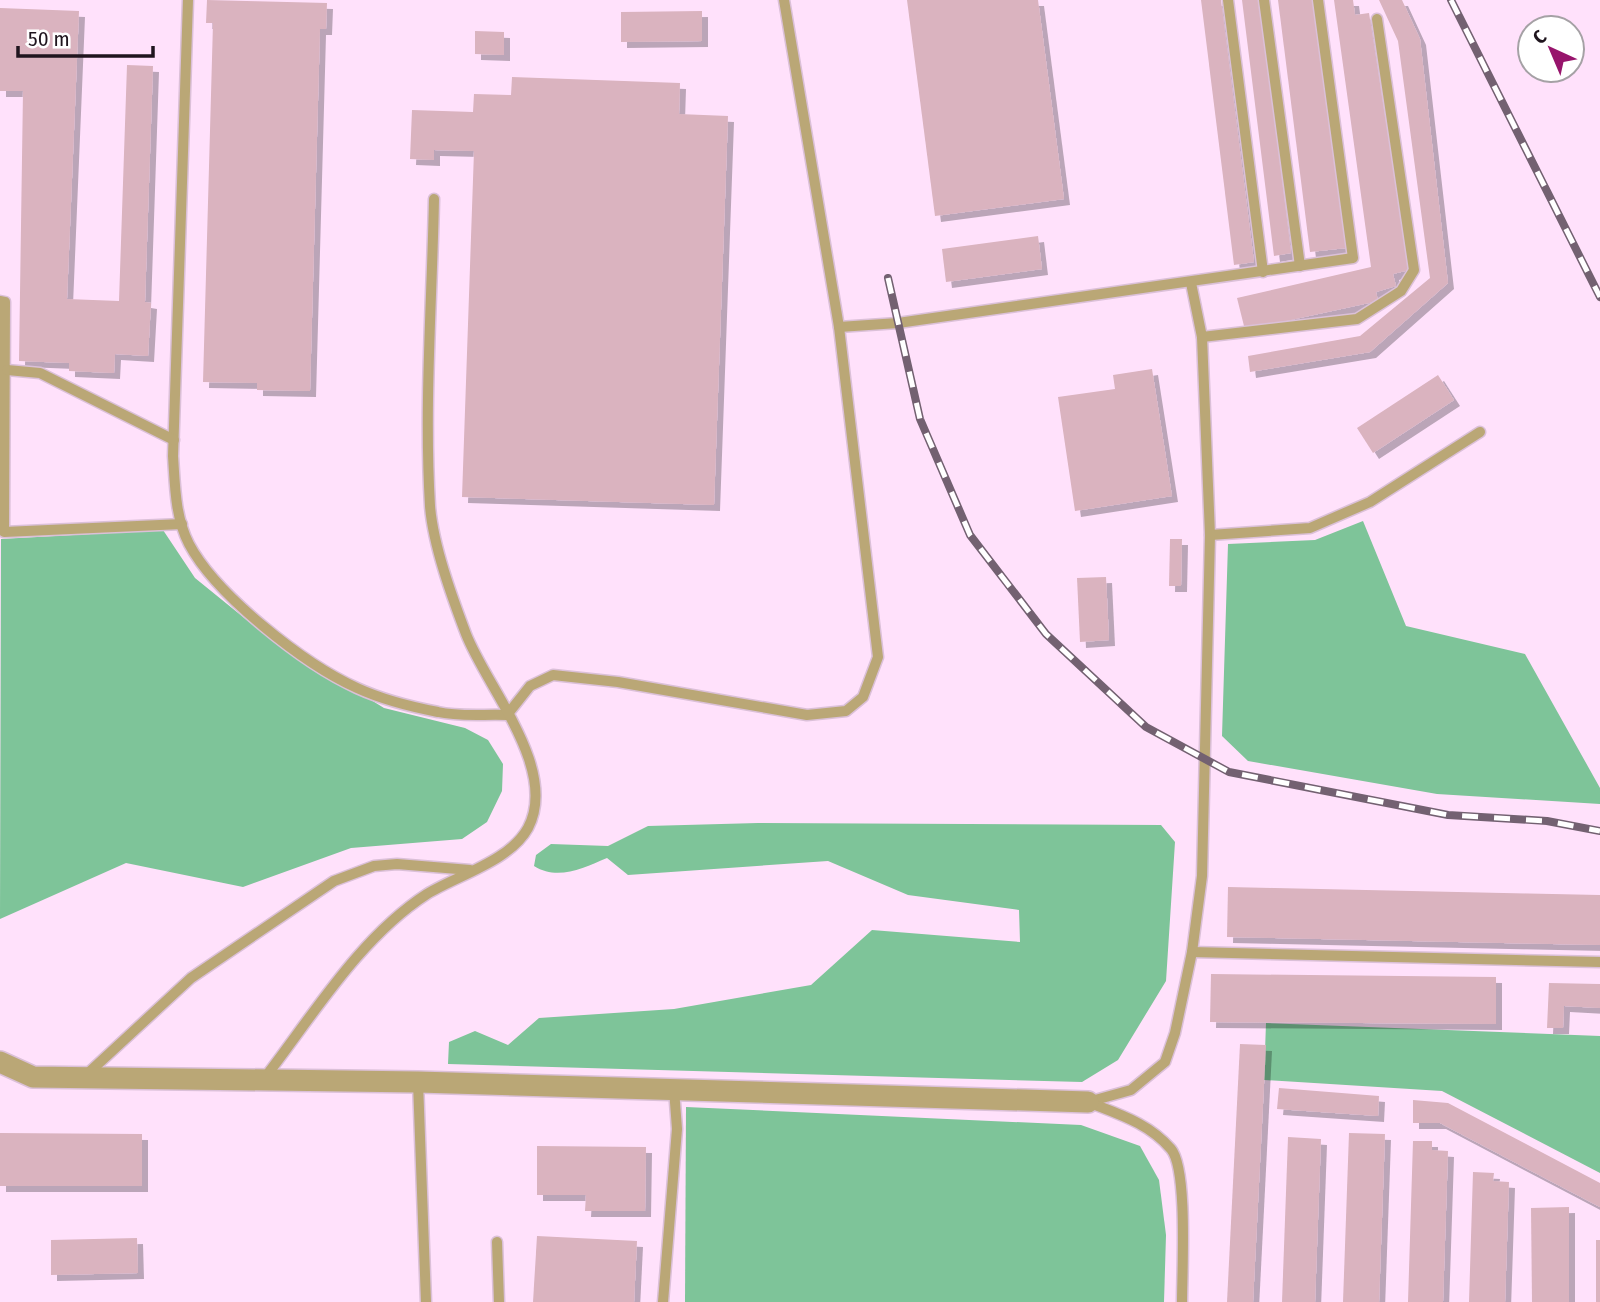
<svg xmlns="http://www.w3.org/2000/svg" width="1600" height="1302" font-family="'Fira Sans Condensed',sans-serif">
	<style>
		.forest { fill: #7ec499 }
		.building { fill: #dab3bf; filter: url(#shadow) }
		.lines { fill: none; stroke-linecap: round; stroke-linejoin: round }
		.lane-casing { stroke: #dbc0d8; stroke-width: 13 }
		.street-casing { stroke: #dbc0d8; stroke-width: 24 }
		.lane { stroke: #baa776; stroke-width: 10 }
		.street { stroke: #baa776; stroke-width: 21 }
		.rail-casing { stroke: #736171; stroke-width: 8 }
		.rail { stroke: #fff; stroke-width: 5; stroke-dasharray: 16; stroke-linecap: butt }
	</style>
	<defs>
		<filter id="shadow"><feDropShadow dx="6" dy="6" stdDeviation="0" flood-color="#0004"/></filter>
	</defs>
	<rect width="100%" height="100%" fill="#ffe1fb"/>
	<g class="forest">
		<path d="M 1363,521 L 1406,626 L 1525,654 L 1600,788 L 1600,804 L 1437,794 L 1248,761 L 1222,736 L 1228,544 L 1315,540 Z"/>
		<path d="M 163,530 L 195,578 L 264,634 L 384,708 L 465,728 L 488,740 L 503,764 L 502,791 L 487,822 L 462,839 L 351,848 L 243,887 L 126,863 L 0,919 L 1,539 Z"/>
		<path d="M 758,823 L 1161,825 L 1175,842 L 1166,981 L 1118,1060 L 1082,1082 L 448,1064 L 449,1042 L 475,1031 L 508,1045 L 539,1018 L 674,1009 L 811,985 L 872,930 L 1020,942 L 1019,910 L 908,895 L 828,861 L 628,875 L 607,858 C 583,868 558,881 534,866 L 536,855 L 551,844 L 608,846 L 648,826 Z"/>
		<path d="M 1266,1023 L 1600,1036 L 1600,1173 L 1442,1091 L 1264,1080 Z"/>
		<path d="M 686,1107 L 1081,1125 L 1140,1146 L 1159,1180 L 1166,1235 L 1164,1302 L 685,1302 Z"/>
	</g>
	<g class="building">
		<path d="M 207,0 L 327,3 L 326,29 L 320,29 L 310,391 L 257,390 L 257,383 L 203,382 L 213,23 L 206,23 Z"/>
		<path d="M 907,0 L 1038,0 L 1064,199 L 935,216 Z"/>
		<path d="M 1201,0 L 1221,0 L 1254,262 L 1234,265 Z"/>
		<path d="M 1242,0 L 1260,0 L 1291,253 L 1274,256 Z"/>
		<path d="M 1278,0 L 1313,0 L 1346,248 L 1310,252 Z"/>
		<path d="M 1334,0 L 1353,0 L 1355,15 L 1369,13 L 1409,270 L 1393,274 L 1396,286 L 1376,292 L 1378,301 L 1245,330 L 1237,298 L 1371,267 Z"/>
		<path d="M 1379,0 L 1402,0 L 1420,39 L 1448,283 L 1370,352 L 1250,372 L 1248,356 L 1360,336 L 1430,278 L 1398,41 Z"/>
		<path d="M 0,8 L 79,11 L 67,299 L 119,301 L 127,65 L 153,66 L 145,302 L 151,303 L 148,356 L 115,354 L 114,373 L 69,371 L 69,363 L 19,361 L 23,91 L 0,91 Z"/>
		<path d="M 702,11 L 702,41 L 621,42 L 621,12 Z"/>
		<path d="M 475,31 L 504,32 L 504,55 L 475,54 Z"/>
		<path d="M 512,77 L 680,83 L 679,114 L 728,116 L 714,505 L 462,497 L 474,151 L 434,150 L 434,160 L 410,159 L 412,110 L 473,112 L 474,94 L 511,95 Z"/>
		<path d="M 1038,236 L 1042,269 L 946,282 L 942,249 Z"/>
		<path d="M 1152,369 L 1172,496 L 1075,511 L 1058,397 L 1115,389 L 1113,375 Z"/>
		<path d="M 1438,375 L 1454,400 L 1373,453 L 1357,428 Z"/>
		<path d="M 1170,539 L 1182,539 L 1181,586 L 1169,586 Z"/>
		<path d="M 1106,577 L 1109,640 L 1080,642 L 1077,578 Z"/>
		<path d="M 1228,887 L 1600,895 L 1600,945 L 1227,937 Z"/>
		<path d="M 1211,974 L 1496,977 L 1496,1024 L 1210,1022 Z"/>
		<path d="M 1549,983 L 1600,984 L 1600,1008 L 1564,1006 L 1563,1028 L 1547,1028 Z"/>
		<path d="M 1240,1044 L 1266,1045 L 1253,1302 L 1227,1302 Z"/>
		<path d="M 1279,1088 L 1379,1096 L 1378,1116 L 1277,1109 Z"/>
		<path d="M 1413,1100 L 1448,1103 L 1600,1183 L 1600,1207 L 1440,1123 L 1413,1123 Z"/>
		<path d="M 0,1133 L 142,1134 L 142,1186 L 0,1186 Z"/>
		<path d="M 1349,1133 L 1385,1134 L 1379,1302 L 1343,1302 Z"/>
		<path d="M 1288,1137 L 1321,1139 L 1315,1302 L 1282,1302 Z"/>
		<path d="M 1413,1141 L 1432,1141 L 1432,1150 L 1448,1151 L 1443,1302 L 1408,1302 Z"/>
		<path d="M 537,1146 L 646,1147 L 645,1211 L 585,1211 L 586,1195 L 537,1195 Z"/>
		<path d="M 1473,1172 L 1494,1173 L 1493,1181 L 1509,1182 L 1505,1302 L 1469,1302 Z"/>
		<path d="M 1569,1207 L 1569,1302 L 1532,1302 L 1531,1208 Z"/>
		<path d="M 537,1236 L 637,1241 L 634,1302 L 533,1302 Z"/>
		<path d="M 137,1238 L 138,1273 L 51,1275 L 51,1240 Z"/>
		<rect x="1596" y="1240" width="4" height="62"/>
	</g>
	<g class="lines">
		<defs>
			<g id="lane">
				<path d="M 188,0 L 173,456 C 175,485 175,517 189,544 C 216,595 304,664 357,688 C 381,699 412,707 438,712 C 459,717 485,714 507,715 L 530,686 L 553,675 L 618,682 L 807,715 L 846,711 L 863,697 L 878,657 L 839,327 L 784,0"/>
				<path d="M 1228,0 L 1263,272"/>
				<path d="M 1264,0 L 1300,266"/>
				<path d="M 0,301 L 5,302 L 4,532 L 182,524"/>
				<path d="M 839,327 L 898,323 L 1353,258 L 1318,0"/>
				<path d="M 1202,337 L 1357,319 L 1401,291 L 1414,270 L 1377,19"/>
				<path d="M 7,370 L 40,373 L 174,440"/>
				<path d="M 1210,535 L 1310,528 L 1370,502 L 1480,432"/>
				<path d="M 1192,952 L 1600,962"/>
				<path d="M 85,1076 L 191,978 L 334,881 L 374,866 L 397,864 L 470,870"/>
				<path d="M 263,1080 C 312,1017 359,938 427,894 C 458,875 510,861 528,828 C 559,769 487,688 466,634 C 452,597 433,545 430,506 C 424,405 432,301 434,199"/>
				<path d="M 418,1082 L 426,1302"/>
				<path d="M 1088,1102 L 1131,1090 L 1165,1062 L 1175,1033 L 1192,952 L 1202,876 L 1210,535 L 1202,337 L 1191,283"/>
				<path d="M 1088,1102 C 1118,1114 1149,1123 1171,1149 C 1188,1169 1182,1272 1182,1302"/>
				<path d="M 497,1242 L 499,1302"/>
				<path d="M 663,1302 L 677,1129 L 674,1089"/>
			</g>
			<path id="street" d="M 0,1062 L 33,1077 L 418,1082 L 1088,1102"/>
		</defs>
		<use href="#lane" class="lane-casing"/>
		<use href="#street" class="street-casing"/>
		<use href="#lane" class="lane"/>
		<use href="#street" class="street"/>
		<defs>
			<g id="rail">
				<path d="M 1451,0 L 1600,297"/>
				<path d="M 888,278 L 920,419 L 970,535 L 1046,634 L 1146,727 L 1229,772 L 1448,815 L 1547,821 L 1600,831"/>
			</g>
		</defs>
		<use href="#rail" class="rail-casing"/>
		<use href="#rail" class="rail"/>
	</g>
	<g transform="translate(1551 49) rotate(316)"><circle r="33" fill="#ffffff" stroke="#a5a1a5" stroke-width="2"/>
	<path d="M0-5L12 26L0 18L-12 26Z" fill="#97146c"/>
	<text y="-10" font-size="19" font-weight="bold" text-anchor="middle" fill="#1f151e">С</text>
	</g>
	<path d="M18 46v10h135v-10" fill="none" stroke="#1f151e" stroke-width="3.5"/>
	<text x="28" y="46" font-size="21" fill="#1f151e" stroke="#ffffff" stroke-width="5" paint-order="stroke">50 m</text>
</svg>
